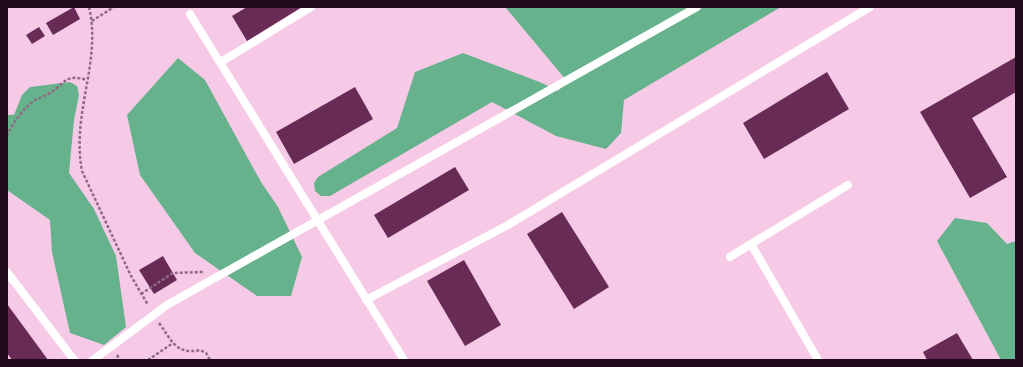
<svg xmlns="http://www.w3.org/2000/svg" width="1023" height="367" font-family="'Roboto Condensed',sans-serif">
	<style>
		.forest { fill: #66b28c }
		.building { fill: #682b55 }
		.lines { fill: none; stroke-linecap: round; stroke-linejoin: round }
		.path { stroke: #8e6b83; stroke-width: 2.5; stroke-dasharray: 3 2; stroke-linecap: butt }
		.service { stroke: #fff; stroke-width: 8 }
	</style>
	<rect width="100%" height="100%" fill="#f6cae6"/>
	<g class="forest">
		<path d="M 505,7 L 781,7 L 624,100 L 621,133 L 606,149 L 556,136 L 492,102 L 330,196 L 321,196 L 315,191 L 314,183 L 318,177 L 397,128 L 415,72 L 463,53 L 542,83 L 558,91 L 567,81 Z"/>
		<path d="M 178,58 L 205,80 L 261,182 L 278,207 L 302,257 L 291,296 L 257,296 L 195,253 L 140,175 L 127,115 Z"/>
		<path d="M 70,82 L 77,86 L 79,95 L 74,120 L 69,173 L 94,209 L 116,256 L 126,327 L 104,345 L 70,333 L 52,252 L 50,220 L 7,190 L 7,115 L 14,115 L 22,95 L 30,87 Z"/>
		<path d="M 955,218 L 987,223 L 1007,244 L 1016,241 L 1016,360 L 1001,360 L 937,241 Z"/>
	</g>
	<g class="building">
		<path d="M 74,7 L 80,19 L 53,35 L 46,23 Z"/>
		<path d="M 247,7 L 302,7 L 247,41 L 232,16 Z"/>
		<path d="M 39,27 L 45,36 L 32,44 L 26,35 Z"/>
		<path d="M 1016,57 L 1016,92 L 972,118 L 1007,177 L 970,198 L 920,112 Z"/>
		<path d="M 827,72 L 849,109 L 764,159 L 743,123 Z"/>
		<path d="M 355,87 L 373,119 L 294,164 L 276,132 Z"/>
		<path d="M 455,167 L 469,190 L 388,238 L 374,215 Z"/>
		<path d="M 562,212 L 609,287 L 574,309 L 527,234 Z"/>
		<path d="M 163,256 L 177,280 L 154,294 L 139,270 Z"/>
		<path d="M 464,260 L 501,325 L 465,346 L 427,281 Z"/>
		<path d="M 7,304 L 43,353 L 48,360 L 12,360 L 7,353 Z"/>
		<path d="M 957,333 L 973,360 L 927,360 L 923,352 Z"/>
	</g>
	<g class="lines">
		<g class="path">
			<path d="M 89,7 C 102,62 71,113 82,171 L 131,276 L 148,305"/>
			<path d="M 92,21 L 114,7"/>
			<path d="M 7,136 C 13,122 23,109 35,100 C 41,97 47,95 52,92 C 66,81 67,74 87,80"/>
			<path d="M 141,294 L 173,273 L 203,272"/>
			<path d="M 159,323 C 172,341 176,355 200,350 L 206,353 L 210,360"/>
			<path d="M 117,355 L 120,360"/>
			<path d="M 148,360 L 173,343"/>
		</g>
		<g class="service">
			<path d="M 190,14 L 404,360"/>
			<path d="M 221,62 L 311,7"/>
			<path d="M 730,257 L 751,244"/>
			<path d="M 7,272 L 74,360"/>
			<path d="M 366,300 L 508,225 L 870,7"/>
			<path d="M 93,360 L 167,305 L 697,7"/>
			<path d="M 818,360 L 751,244 L 848,185"/>
		</g>
	</g>
	<rect width="1023" height="367" fill="none" stroke="#22091b" stroke-width="16"/>
</svg>
